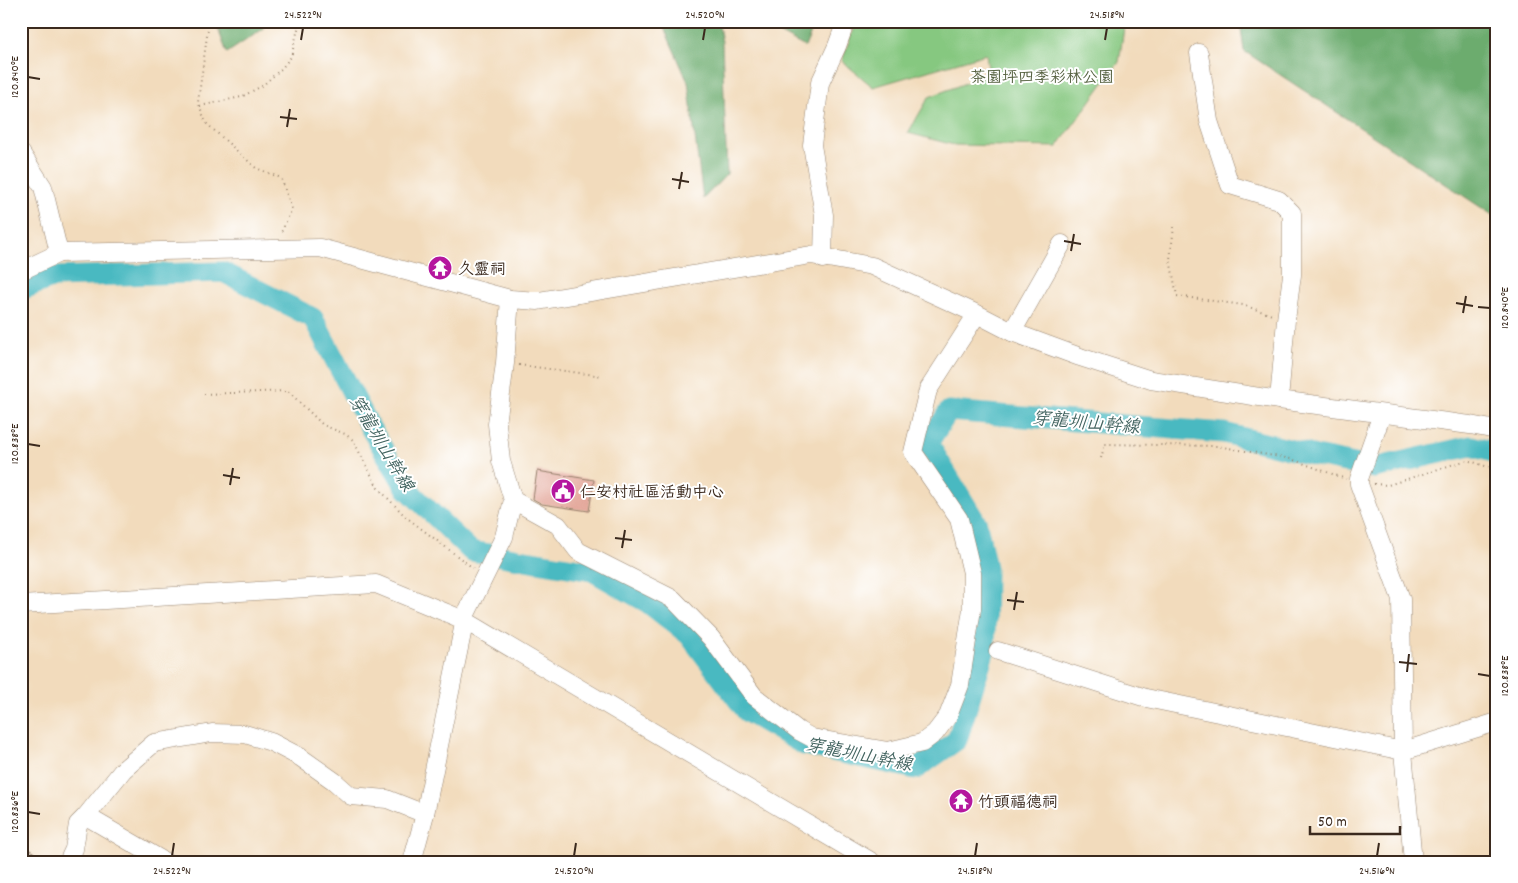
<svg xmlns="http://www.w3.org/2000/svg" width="1518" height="883" font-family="Dekko,'LXGW WenKai TC',sans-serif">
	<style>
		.green { fill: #86c880; stroke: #60794f }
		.forest { fill: #6cac6e; stroke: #546b46 }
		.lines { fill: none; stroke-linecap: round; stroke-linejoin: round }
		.river { stroke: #4ab9c1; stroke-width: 21 }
		.building { fill: #e4a99c }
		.minor-casing { stroke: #96826d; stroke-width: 19 }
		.major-casing { stroke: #96826d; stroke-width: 24 }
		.path { stroke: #96826d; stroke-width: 2; stroke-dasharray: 1 4; stroke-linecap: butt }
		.minor { stroke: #fff; stroke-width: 18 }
		.major { stroke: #fff; stroke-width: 22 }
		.ticks { fill: none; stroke: #3b2a1e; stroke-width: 2 }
		.labels { text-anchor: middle; stroke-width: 4; stroke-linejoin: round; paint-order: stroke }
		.park-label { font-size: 16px; fill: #556140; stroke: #fff }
		.poi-label { font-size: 16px; fill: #3b2a1e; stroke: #fff; text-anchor: start }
		.water-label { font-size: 18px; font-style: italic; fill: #41635f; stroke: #fff }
		.neatline { fill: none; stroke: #3b2a1e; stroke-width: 2 }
		.ticks-label { font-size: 12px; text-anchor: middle; fill: #3b2a1e }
	</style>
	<rect width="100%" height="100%" fill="#fff"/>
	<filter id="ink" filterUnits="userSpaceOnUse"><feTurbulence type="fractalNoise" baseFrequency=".02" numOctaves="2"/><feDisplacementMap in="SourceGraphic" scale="10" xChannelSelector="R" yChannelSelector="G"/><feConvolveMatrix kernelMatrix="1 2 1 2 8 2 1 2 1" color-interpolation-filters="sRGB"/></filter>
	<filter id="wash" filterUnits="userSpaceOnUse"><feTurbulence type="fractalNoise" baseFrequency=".0096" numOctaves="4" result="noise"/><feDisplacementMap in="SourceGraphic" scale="20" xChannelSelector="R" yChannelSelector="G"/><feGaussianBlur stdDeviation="1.12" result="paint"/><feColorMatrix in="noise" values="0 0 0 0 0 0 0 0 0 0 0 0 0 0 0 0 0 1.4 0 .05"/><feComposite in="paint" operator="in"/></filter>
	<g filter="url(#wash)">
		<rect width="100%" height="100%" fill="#f2dbbc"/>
		<path class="green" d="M 856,21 L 1125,21 L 1119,62 L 1057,147 L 954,145 L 908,133 L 929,97 L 989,74 L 986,54 L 873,87 L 842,61 Z"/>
		<g class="forest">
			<path d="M 215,21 L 262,21 L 263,29 L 227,53 Z"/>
			<path d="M 661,21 L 718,21 L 722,42 L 727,174 L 703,199 L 688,82 Z"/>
			<path d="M 756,21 L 816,21 L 805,47 Z"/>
			<path d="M 1240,21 L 1497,21 L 1497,218 L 1244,51 Z"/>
		</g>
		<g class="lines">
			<path class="river" d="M 21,290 L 54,277 L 223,272 L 313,318 L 371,429 L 407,489 L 471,551 L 592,571 L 648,603 L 689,635 L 747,712 L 804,745 L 916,769 L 957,740 L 985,649 L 986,568 L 977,524 L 928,443 L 949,411 L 1224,433 L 1316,456 L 1374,468 L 1471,446 L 1497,453"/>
		</g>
		<g id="blocks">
			<path class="building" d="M 537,471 L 594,480 L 589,511 L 542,504 L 533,499 Z"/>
		</g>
	</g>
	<g filter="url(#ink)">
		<use href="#blocks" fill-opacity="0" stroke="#96826d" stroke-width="1"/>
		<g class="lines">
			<defs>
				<g id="minor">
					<path d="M 1199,53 L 1209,121 L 1230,185 L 1279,200 L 1292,213 L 1292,275 L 1286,320 L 1279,400"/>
					<path d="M 21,153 L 43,187 L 59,253"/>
					<path d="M 823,259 L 824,215 L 812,145 L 820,83 L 837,46 L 846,21"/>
					<path d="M 21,271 L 59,253 L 320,248 L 510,299 L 538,301 L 811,255 L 872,266 L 977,314 L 1012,332 L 1080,357 L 1151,380 L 1279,400 L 1470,425 L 1497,430"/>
					<path d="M 1012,332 L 1062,244"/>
					<path d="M 1382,414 L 1359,479 L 1359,484 L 1401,599 L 1403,751 L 1413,862"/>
					<path d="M 513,500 L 558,525 L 578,551 L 673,599 L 711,638 L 754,696 L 799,731 L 812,738 L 888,751 L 922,743 L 935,733 L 948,716 L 960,685 L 972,609 L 972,573 L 959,519 L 913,452 L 928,390 L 977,314"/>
					<path d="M 21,605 L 376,584 L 464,620 L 872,862"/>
					<path d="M 998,651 L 1146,698 L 1403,751 L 1497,722"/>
					<path d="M 86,816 L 123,770 L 154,743 L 212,733 L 245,734 L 271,742 L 300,757 L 334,781 L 351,796 L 387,799 L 425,814"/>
					<path d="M 68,862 L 74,849 L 78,824 L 86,816 L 165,862"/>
					<path d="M 412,862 L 425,814 L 466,614 L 504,537 L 513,500 L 501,461 L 497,424 L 505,363 L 510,299"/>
				</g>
				<path id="major" d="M 21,858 L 27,862"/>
			</defs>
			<use href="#minor" class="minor-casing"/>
			<use href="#major" class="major-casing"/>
			<g class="path">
				<path d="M 209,21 L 198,102 L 206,123 L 256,168 L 281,178 L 292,209 L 280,235"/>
				<path d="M 200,106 L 241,97 L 262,86 L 281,69 L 291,57 L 300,21"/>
				<path d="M 1174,227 L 1170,259 L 1177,296 L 1243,305 L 1272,315"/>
				<path d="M 519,365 L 603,376"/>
				<path d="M 204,394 L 288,391 L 323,425 L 345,434 L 353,440 L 378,488 L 406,517 L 473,568"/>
				<path d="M 1101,458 L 1105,444 L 1217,446 L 1291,459 L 1346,479"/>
				<path d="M 1374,484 L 1388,485 L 1467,460 L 1497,470"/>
			</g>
			<use href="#minor" class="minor"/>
			<use href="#major" class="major"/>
		</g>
	</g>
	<path class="ticks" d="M 301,40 L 303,28M 703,40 L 705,28M 1105,40 L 1107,28M 28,77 L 40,79M 280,117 L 297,119M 287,127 L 290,109M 672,179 L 689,182M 679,189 L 682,172M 1064,241 L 1081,244M 1071,251 L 1074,234M 1456,303 L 1473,306M 1478,307 L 1490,308M 1463,313 L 1466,296M 28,444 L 40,446M 223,475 L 240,478M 230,485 L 233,468M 615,538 L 632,540M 622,548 L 625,530M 1007,600 L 1024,602M 1014,610 L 1017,592M 1399,662 L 1417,664M 1407,672 L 1409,654M 1478,674 L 1490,676M 28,812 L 40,814M 172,856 L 174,843M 574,856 L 576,843M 975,856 L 977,843M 1377,856 L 1379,843"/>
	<defs>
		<symbol id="temple-disc" viewBox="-11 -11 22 22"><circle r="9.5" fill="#b5179e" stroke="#fff"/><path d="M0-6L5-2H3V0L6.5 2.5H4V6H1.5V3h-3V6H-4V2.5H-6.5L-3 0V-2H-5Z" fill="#fff"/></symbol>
		<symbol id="civic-disc" viewBox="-11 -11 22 22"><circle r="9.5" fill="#b5179e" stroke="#fff"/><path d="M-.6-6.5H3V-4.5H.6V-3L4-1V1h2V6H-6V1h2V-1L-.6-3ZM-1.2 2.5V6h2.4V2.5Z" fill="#fff"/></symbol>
	</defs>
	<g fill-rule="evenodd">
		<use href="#temple-disc" x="426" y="254" width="28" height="28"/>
		<use href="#civic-disc" x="549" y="477" width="28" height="28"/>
		<use href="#temple-disc" x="947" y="787" width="28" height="28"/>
	</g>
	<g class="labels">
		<g class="park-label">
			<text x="1042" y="82">茶園坪四季彩林公園</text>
		</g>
		<g class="poi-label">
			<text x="458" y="274">久靈祠</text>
			<text x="580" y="497">仁安村社區活動中心</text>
			<text x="978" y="807">竹頭福德祠</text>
		</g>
		<g class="water-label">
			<text transform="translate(1086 422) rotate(5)" y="6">穿龍圳山幹線</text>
			<text transform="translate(382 443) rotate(59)" y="6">穿龍圳山幹線</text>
			<text transform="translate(859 754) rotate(11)" y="6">穿龍圳山幹線</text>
		</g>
	</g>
	<rect width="1518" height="883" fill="none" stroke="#fff" stroke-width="55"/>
	<path d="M1310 826v8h90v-8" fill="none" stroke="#3b2a1e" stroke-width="2.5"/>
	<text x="1318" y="826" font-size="15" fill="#3b2a1e" stroke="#ffffff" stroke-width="4" paint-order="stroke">50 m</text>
	<rect x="28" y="28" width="1462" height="828" class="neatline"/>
	<g class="ticks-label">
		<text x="303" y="18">24.522°N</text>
		<text x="705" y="18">24.520°N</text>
		<text x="1107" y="18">24.518°N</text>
		<text transform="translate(14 77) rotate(-90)" y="4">120.840°E</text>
		<text transform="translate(1504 308) rotate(-90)" y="4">120.840°E</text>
		<text transform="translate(14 444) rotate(-90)" y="4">120.838°E</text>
		<text transform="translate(1504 676) rotate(-90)" y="4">120.838°E</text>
		<text transform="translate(14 812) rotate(-90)" y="4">120.836°E</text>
		<text x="172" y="874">24.522°N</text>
		<text x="574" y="874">24.520°N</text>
		<text x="975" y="874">24.518°N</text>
		<text x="1377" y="874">24.516°N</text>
	</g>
</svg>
